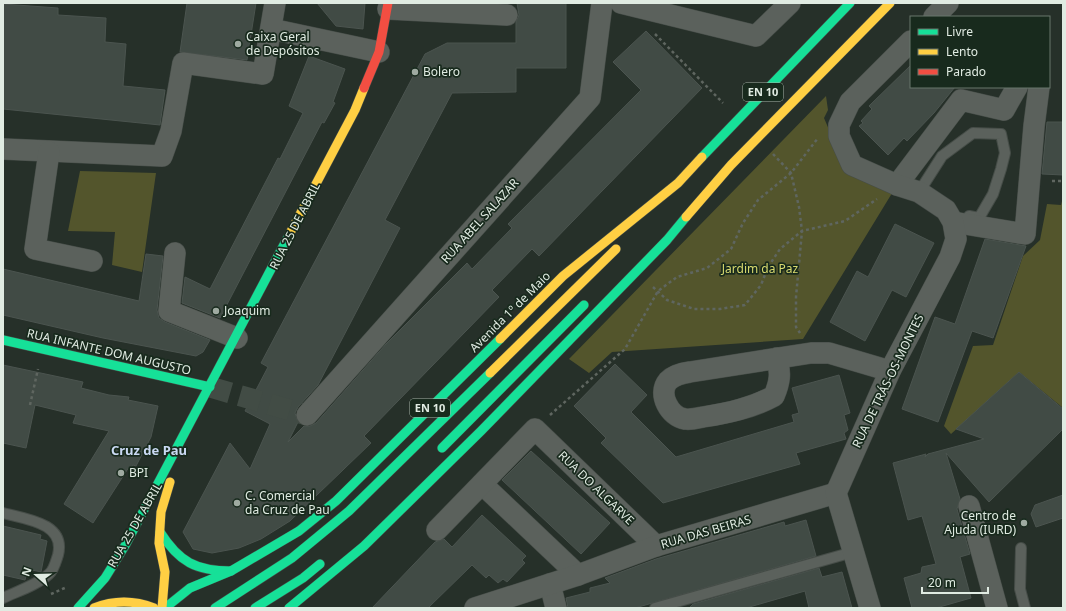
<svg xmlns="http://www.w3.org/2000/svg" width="1066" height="611" font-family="'Noto Sans',sans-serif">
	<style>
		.green { fill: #53552c }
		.building { fill: #414b45; stroke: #4b544f }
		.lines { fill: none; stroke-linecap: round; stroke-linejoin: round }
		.street-tunnel { stroke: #424c45; stroke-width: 21; stroke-dasharray: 21 10; stroke-linecap: butt }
		.lane-casing { stroke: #464d48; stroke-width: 12 }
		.street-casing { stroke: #464d48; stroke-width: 22 }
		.fast-casing { stroke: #464d48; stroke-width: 10 }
		.slow-casing { stroke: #464d48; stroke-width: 10 }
		.jam-casing { stroke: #464d48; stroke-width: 10 }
		.path { stroke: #5f6660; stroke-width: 2.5; stroke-dasharray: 3 3; stroke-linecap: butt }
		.lane { stroke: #5b615c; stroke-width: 10 }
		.street { stroke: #5b615c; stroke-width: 21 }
		.fast { stroke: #16e098; stroke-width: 9 }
		.slow { stroke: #ffcf43; stroke-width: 9 }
		.jam { stroke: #f24e42; stroke-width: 9 }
		.poi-dot { fill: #9faaa1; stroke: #182a1d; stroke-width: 1.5 }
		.labels { text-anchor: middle; stroke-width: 3.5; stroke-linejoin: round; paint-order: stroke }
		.shield { fill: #182a1d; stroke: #a4b1a7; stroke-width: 1 }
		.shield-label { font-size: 11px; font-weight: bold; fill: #e0ebe2 }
		.poi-label { font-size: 12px; fill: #e0ebe2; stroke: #182a1d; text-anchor: start }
		.street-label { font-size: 12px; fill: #e0ebe2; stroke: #182a1d }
		.park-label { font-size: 12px; fill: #d9da6f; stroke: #182a1d }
		.neighbourhood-label { font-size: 13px; font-weight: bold; fill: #cad9f3; stroke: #182a1d }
	</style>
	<rect width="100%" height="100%" fill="#263029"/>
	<g class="green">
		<path d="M 826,96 L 828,110 L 824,118 L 839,153 L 897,185 L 803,339 L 612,352 L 589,373 L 569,359 Z"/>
		<path d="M 80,171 L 156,173 L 142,272 L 112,265 L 115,232 L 68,231 Z"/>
		<path d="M 1063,197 L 1063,408 L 1019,372 L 951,434 L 944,426 L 973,346 L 993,345 L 1023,256 L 1040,240 L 1047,204 L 1061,205 Z"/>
	</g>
	<g class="building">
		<path d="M 187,3 L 256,3 L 247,60 L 180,52 Z"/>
		<path d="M 317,3 L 365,3 L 363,29 L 336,26 Z"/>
		<path d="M 517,3 L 566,3 L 566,68 L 516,68 L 516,92 L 452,93 L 385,220 L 400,228 L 318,385 L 298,407 L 295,413 L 298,422 L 288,442 L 304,426 L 310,426 L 316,423 L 386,344 L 467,263 L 472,269 L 512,228 L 508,224 L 641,90 L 613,62 L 646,31 L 702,88 L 539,256 L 532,249 L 492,290 L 499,297 L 364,436 L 371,443 L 290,521 L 261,539 L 239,548 L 212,553 L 193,549 L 183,532 L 230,443 L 250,469 L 270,424 L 245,411 L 268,367 L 261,363 L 425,54 L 447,43 L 516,43 L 516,22 L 519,15 Z"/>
		<path d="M 3,4 L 58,8 L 58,15 L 106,18 L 105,42 L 126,44 L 123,86 L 165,90 L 160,125 L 3,109 Z"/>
		<path d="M 309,56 L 345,69 L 333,102 L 335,103 L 324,123 L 322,122 L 220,318 L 182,303 L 185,277 L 210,289 L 278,158 L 280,159 L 303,113 L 289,106 Z"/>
		<path d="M 911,65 L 911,87 L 955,87 L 934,113 L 907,141 L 904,138 L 888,155 L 859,126 L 863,123 L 861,121 L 872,109 L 869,106 Z"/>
		<path d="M 1047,122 L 1063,122 L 1063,175 L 1042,174 Z"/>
		<path d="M 895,224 L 934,243 L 906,297 L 892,290 L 865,341 L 830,322 L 857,271 L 868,277 Z"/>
		<path d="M 985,239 L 1026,246 L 993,338 L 972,331 L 938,422 L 902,409 L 935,317 L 955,324 Z"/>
		<path d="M 146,254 L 163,256 L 157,310 L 159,318 L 165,322 L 210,340 L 203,352 L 196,356 L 103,338 L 3,315 L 3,269 L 139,301 Z"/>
		<path d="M 615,364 L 647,395 L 631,412 L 676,457 L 794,422 L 792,415 L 799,413 L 792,388 L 839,375 L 850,413 L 844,415 L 848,430 L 844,433 L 846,439 L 796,453 L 800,464 L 663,503 L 601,443 L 606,438 L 574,406 Z"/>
		<path d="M 3,365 L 83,382 L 81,388 L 109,395 L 129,397 L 128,400 L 158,406 L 151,437 L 136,466 L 133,465 L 131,468 L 129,467 L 93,523 L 64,504 L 109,431 L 73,423 L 76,415 L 35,405 L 26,448 L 3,443 Z"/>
		<path d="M 1019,372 L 1063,409 L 1063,429 L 989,502 L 946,453 L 960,499 L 957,509 L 970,554 L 960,557 L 971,598 L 936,608 L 912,608 L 904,578 L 921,573 L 922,567 L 936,564 L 922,516 L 908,520 L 893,463 L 926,454 L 925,457 L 928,454 L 984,439 L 956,429 Z"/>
		<path d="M 531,451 L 610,523 L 581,554 L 502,480 Z"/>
		<path d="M 1063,495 L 1063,518 L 1036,527 L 1031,514 L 1035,505 Z"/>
		<path d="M 482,515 L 526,556 L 522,560 L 525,563 L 507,582 L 503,579 L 498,583 L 489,575 L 486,578 L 472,565 L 428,608 L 372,608 L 435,542 L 444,539 L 452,547 Z"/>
		<path d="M 806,520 L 816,556 L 635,608 L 568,608 L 566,598 L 590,592 L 590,588 L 610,583 L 605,578 L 656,559 L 784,522 L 785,526 Z"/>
		<path d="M 3,526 L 41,535 L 40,539 L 47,541 L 41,572 L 28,569 L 25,580 L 3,575 Z"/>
		<path d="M 819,568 L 822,577 L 842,572 L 852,608 L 809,608 L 805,591 L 746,608 L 689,608 L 693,604 Z"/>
	</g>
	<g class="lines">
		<path class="street-tunnel" d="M 210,387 L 307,415"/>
		<defs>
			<g id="lane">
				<path d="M 919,192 L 942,156 L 973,133 L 1001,134 L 1005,153 L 1001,169 L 993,194 L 979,218 L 969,216"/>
				<path d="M 3,513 C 26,519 66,523 58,555 C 56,561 54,570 49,574 C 37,585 18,591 3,598"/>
				<path d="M 1021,548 L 1020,589 L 1025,608"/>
				<path d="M 655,608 L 853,552"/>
			</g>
			<g id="street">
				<path d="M 621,3 L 756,36 L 790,3"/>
				<path d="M 388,9 L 507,15"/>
				<path d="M 934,17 L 948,3"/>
				<path d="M 271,29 L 379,52"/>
				<path d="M 3,149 L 162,156 L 171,131 L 183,63 L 263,74 L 275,3"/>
				<path d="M 49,152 L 35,249 L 92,261"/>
				<path d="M 897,185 L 961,100 L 1004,110 L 1017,87"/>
				<path d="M 953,222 L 1025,234 L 1034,126 L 1039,87"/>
				<path d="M 175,253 L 169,311 L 237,338"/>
				<path d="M 777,358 C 781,373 780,382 774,396 C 752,408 728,413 703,417 C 698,418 691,420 685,419 C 670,417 657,394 668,381 C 674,375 682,373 690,372 L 811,353 L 829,353 L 890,371"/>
				<path d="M 307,415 L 590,98 L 602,3"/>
				<path d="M 482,484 L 578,575"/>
				<path d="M 969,506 L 997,608"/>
				<path d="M 437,530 L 535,429 L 656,546"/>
				<path d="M 550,584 L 556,608"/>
				<path d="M 475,608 L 578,575 L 656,546 L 836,493"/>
				<path d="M 870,608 L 836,493 L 890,371 L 950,257 L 956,239 L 953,222 L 946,210 L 919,192 L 897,185 L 852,165 L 839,136 L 839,125 L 850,102 L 911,41"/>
			</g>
			<g id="fast">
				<path d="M 702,157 L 850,3"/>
				<path d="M 3,340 L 210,387"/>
				<path d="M 442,448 L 584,305"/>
				<path d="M 160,532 C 179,562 196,571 231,571"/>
				<path d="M 78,608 L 105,578 L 126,544 L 289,235"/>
				<path d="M 165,608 L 190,588 L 231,571 L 299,531 L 336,501 L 500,339"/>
				<path d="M 215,608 L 292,558 L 349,511 L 490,373"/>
				<path d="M 255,608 L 303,578 L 320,564"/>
				<path d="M 289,608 L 364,546 L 481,431 L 667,240 L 686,217"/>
			</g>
			<g id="slow">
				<path d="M 686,217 L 731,165 L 890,3"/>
				<path d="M 289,235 L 355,110 L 364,88"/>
				<path d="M 500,339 L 563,276 L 678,183 L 702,157"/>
				<path d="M 490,373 L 616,249"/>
				<path d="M 94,608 C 114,600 134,600 154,608"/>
				<path d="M 162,608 L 165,572 L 159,543 L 161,512 L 170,482"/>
			</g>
			<path id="jam" d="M 364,88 L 379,52 L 388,3"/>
		</defs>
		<use href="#lane" class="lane-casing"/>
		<use href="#street" class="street-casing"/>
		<use href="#fast" class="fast-casing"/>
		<use href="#slow" class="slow-casing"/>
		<use href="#jam" class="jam-casing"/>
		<g class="path">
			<path d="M 655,34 L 723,103"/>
			<path d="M 773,154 L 791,173 L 799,207 L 802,231 L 796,297 L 796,327 L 800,333"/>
			<path d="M 1052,181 L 1063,181"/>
			<path d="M 653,287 L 667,300 L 694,309 L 720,309 L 745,305 L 761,285 L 768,267 L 780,249 L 802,231 L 845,221 L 877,199"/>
			<path d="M 30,405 L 38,369"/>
			<path d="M 550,415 L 625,349 L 658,291 L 677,277 L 707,268 L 731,249 L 743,223 L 758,200 L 791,173 L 818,138"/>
			<path d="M 51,594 L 67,587"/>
		</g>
		<use href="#lane" class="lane"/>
		<use href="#street" class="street"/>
		<use href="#fast" class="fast"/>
		<use href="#slow" class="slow"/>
		<use href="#jam" class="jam"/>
	</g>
	<g class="poi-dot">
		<circle cx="238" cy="44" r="4"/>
		<circle cx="415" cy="72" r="4"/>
		<circle cx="216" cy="311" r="4"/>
		<circle cx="121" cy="473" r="4"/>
		<circle cx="237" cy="503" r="4"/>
		<circle cx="1024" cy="523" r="4"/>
	</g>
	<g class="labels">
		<g class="shield">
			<rect x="743" y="83" width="40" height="18" rx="3"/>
			<rect x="410" y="399" width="40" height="18" rx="3"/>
		</g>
		<g class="shield-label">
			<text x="763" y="96">EN 10</text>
			<text x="430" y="412">EN 10</text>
		</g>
		<g class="poi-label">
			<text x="246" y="41">Caixa Geral<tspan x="246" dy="14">de Depósitos</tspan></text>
			<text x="423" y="76">Bolero</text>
			<text x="224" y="315">Joaquim</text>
			<text x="129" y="477">BPI</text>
			<text x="245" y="500">C. Comercial<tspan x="245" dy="14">da Cruz de Pau</tspan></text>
			<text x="1016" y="520" text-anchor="end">Centro de<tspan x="1016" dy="14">Ajuda (IURD)</tspan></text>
		</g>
		<g class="street-label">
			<text transform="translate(480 221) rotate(-48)" y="4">RUA ABEL SALAZAR</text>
			<text transform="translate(295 226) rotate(-63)" y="4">RUA 25 DE ABRIL</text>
			<text transform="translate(510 312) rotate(-45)" y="4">Avenida 1º de Maio</text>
			<text transform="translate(109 352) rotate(13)" y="4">RUA INFANTE DOM AUGUSTO</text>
			<text transform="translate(888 381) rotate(-64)" y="4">RUA DE TRÁS-OS-MONTES</text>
			<text transform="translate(596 488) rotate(44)" y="4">RUA DO ALGARVE</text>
			<text transform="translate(135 525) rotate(-60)" y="4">RUA 25 DE ABRIL</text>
			<text transform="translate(706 532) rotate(-16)" y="4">RUA DAS BEIRAS</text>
		</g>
		<g class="park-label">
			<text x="760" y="273">Jardim da Paz</text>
		</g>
		<g class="neighbourhood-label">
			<text x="149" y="455">Cruz de Pau</text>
		</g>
	</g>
	<rect width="1066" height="611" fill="none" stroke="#e0ebe2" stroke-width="8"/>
	<rect x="910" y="16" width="140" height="72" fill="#182a1d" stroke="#68776c"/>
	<rect x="918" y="29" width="20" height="6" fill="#16e098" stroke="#68776c"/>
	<text x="946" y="36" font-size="12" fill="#e0ebe2">Livre</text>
	<rect x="918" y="49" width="20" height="6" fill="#ffcf43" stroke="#68776c"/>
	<text x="946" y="56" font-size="12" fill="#e0ebe2">Lento</text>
	<rect x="918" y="69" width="20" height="6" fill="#f24e42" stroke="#68776c"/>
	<text x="946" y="76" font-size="12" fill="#e0ebe2">Parado</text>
	<g transform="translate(36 575) rotate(290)" stroke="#182a1d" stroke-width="3" paint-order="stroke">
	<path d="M0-3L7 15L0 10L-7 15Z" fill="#e0ebe2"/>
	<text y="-6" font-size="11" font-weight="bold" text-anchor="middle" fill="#e0ebe2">N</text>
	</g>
	<path d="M922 587v6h66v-6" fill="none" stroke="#e0ebe2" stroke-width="2"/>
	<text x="928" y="587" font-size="12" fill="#e0ebe2" stroke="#182a1d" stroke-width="3" paint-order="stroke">20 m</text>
</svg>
